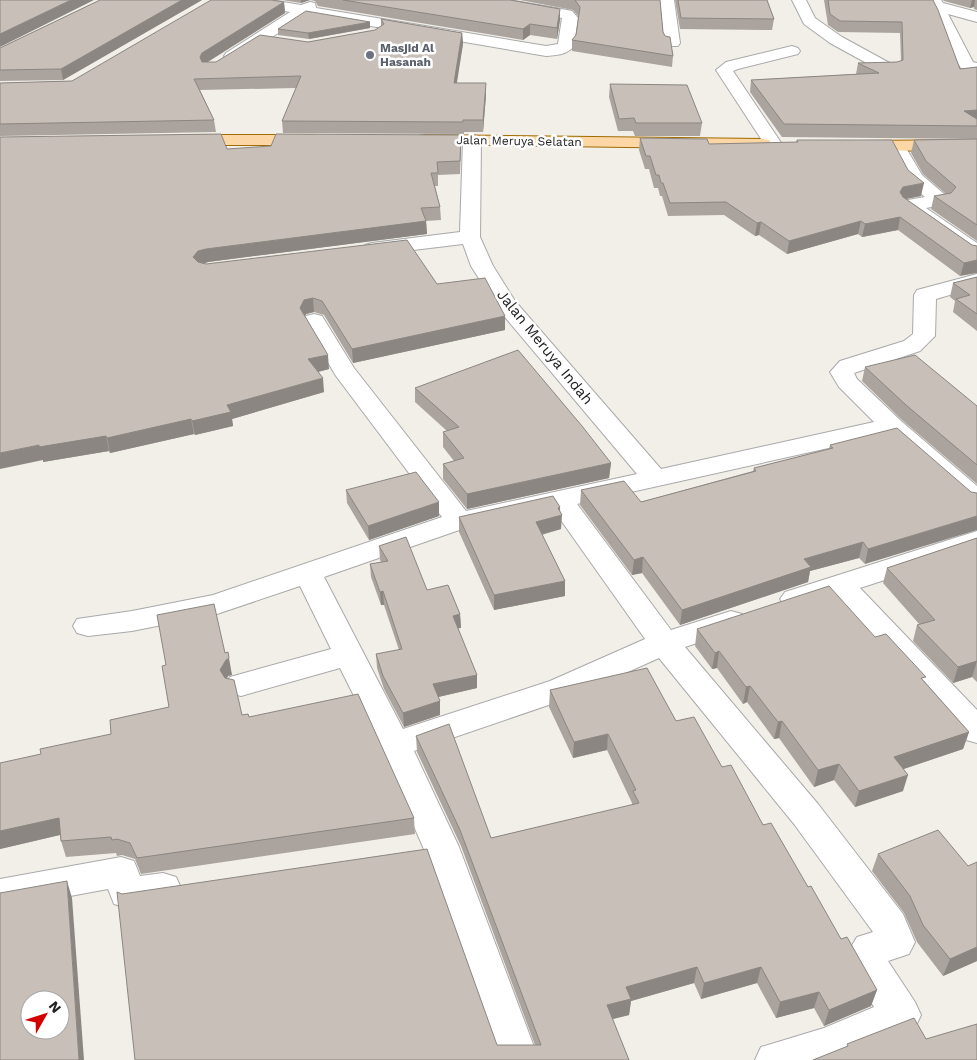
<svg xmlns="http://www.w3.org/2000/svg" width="977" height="1060" font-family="'Work Sans',sans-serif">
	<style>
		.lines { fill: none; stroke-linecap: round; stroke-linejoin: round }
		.minor-casing { stroke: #a9a9a9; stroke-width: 2 }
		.major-casing { stroke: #a06b00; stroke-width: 2 }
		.minor { fill: #fff; fill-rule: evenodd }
		.major { fill: #fcd6a4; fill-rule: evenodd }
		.wall { fill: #aba49e }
		.shaded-wall { fill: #8b8681 }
		.building { fill: #c7bfb8; stroke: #8b8681; fill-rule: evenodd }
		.worship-dot { fill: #6b7280; stroke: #fff; stroke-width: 2 }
		.labels { text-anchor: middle; stroke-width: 5; stroke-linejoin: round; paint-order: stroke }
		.far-worship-label { font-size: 12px; font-weight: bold; fill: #5b616d; stroke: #fff; text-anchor: start }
		.far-street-label { font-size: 12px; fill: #222; stroke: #fff }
		.street-label { font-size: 15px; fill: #222; stroke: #fff }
	</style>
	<rect width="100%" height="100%" fill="#f2efe9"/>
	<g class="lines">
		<defs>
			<g id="minor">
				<path d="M 238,0 L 271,0 L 301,5 L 310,2 L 315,3 L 316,8 L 546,46 L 558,44 L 562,18 L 482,4 L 477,3 L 475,0 L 509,0 L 567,10 L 572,11 L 578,18 L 574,46 C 567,55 557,55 546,56 L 306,15 L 238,59 L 226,59 L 224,56 L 226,53 L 290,12 L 245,4 L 240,3 Z"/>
				<path d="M 660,0 L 674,0 L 680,43 L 678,46 L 666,46 L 664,43 Z"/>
				<path d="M 792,0 L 806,0 L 815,18 L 842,37 L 895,66 L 897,69 L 895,72 L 883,72 L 830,43 L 804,24 Z"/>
				<path d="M 927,0 L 941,0 L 943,3 L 977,12 L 977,22 L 948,14 L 973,62 L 977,63 L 977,73 L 961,68 L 959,65 Z"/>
				<path d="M 792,46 L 798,48 L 800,51 L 798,54 L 738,69 L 733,71 L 782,144 L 779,148 L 773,149 L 767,148 L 716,70 L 726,62 Z"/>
				<path d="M 472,135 L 478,136 L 481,140 L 480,237 L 493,266 L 515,301 L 661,469 L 874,422 L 839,387 L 830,372 L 840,361 L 904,341 L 913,334 L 914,295 L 917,290 L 977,274 L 977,287 L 936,299 L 935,336 L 920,351 L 854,373 L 857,379 L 901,421 L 977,486 L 977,508 L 968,506 L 887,435 L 577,504 L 671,630 L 731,611 L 742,614 L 746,621 L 742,628 L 685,647 L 818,804 L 903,914 L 915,942 L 909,954 L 888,961 L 915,1002 L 921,1015 L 915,1028 L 837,1060 L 755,1060 L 761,1047 L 824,1028 L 874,1007 L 845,957 L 857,937 L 873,932 L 794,824 L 659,658 L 572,697 L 414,751 L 459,847 L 539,1060 L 499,1060 L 423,847 L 378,744 L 340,668 L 241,696 L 230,693 L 225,685 L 230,677 L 331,649 L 300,586 L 217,614 L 132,631 L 88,636 L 77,633 L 73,626 L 77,619 L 132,611 L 213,595 L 442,517 L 336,376 L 303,321 L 306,316 L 314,314 L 322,316 L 354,368 L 466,511 L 637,474 L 499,310 L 471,266 L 463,244 L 372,255 L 365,253 L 362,249 L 365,245 L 372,243 L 460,232 L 463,140 L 466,136 ZM 553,509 L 645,639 L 550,681 L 403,729 L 324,577 L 465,528 Z"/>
				<path d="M 897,142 L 903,143 L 922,175 L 951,200 L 948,204 L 926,208 L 977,243 L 977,259 L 970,257 L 902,209 L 899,205 L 902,201 L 925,197 L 907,182 L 888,147 L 891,143 Z"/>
				<path d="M 977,531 L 977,550 L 860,588 L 977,710 L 977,743 L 966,740 L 834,597 L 795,609 L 785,606 L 780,599 L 785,592 Z"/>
				<path d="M 121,857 L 134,861 L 140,876 L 163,873 L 176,877 L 181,888 L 176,899 C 156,906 134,911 114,904 L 108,889 L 0,909 L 0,879 Z"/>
			</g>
			<g id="major">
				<path d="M 186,135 L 311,135 L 317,136 L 320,140 L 317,144 L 311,145 L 186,145 L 180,144 L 177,140 L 180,136 Z"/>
				<path d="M 424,135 L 763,139 L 769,140 L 772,144 L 769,148 L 763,149 L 418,144 L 415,140 L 418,136 Z"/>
				<path d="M 977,140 L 977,150 L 859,151 L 853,150 L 850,146 L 853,142 L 859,141 Z"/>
			</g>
		</defs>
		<use href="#minor" class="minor-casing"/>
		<use href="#major" class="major-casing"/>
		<use href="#minor" class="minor"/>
		<use href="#major" class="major"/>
	</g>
	<g class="wall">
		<path d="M 100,0 L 202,0 L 63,80 L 0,81 L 0,48 Z"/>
		<path d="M 282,0 L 510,0 L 560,20 L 557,39 L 530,35 L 523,40 L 318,6 L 315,1 L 310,0 L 301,3 Z"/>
		<path d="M 520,0 L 660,0 L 663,32 L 673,56 L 672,67 L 572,51 L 572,40 L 576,35 L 579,17 L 573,10 Z"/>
		<path d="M 675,0 L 767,0 L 774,19 L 772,30 L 680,29 Z"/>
		<path d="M 824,0 L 933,0 L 960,69 L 977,67 L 977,139 L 782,137 L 750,92 L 751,80 L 856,74 L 858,63 L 897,62 L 901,61 L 900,33 L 838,32 L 828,25 Z"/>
		<path d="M 943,0 L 977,0 L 977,10 L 974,9 L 974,7 L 970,8 L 944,1 Z"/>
		<path d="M 284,2 L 285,13 L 208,62 L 216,62 L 308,42 L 375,30 L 381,26 L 381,19 L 462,33 L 463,44 L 456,83 L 486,95 L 483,132 L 464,132 L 464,134 L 283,133 L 282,121 L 296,88 L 200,90 L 214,120 L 216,132 L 0,136 L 0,83 L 72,81 Z"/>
		<path d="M 370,28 L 309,39 L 278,35 L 278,29 Z"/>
		<path d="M 610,84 L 702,123 L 700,136 L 635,136 L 633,131 L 618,131 L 609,97 Z"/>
		<path d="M 640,138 L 709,144 L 796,142 L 797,140 L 921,196 L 906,199 L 972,245 L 960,276 L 898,230 L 862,237 L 858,234 L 787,254 L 759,235 L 755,236 L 724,215 L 668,216 L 662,196 L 660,196 L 658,188 L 654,188 L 649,169 L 645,169 L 639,150 Z"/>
		<path d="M 977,139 L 977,241 L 931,209 L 934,196 L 946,194 L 923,174 L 911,153 L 914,140 Z"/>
		<path d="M 461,147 L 460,174 L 438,175 L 438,186 L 435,186 L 440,207 L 441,220 L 426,221 L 427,234 L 208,262 L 203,264 L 437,284 L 505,330 L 353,363 L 324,315 L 314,312 L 306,314 L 305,316 L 329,369 L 318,372 L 324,392 L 232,419 L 233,426 L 195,435 L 194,434 L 110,453 L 109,451 L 43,462 L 43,460 L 227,149 Z"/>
		<path d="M 977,277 L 977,331 L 953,312 L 955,301 L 950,297 L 953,283 Z"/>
		<path d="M 865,367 L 977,406 L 977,484 L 902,420 L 862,381 Z"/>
		<path d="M 415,388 L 611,463 L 609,478 L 467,509 L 443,479 L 443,464 L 454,461 L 443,447 L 443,432 L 447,431 L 415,402 Z"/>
		<path d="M 830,445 L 971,492 L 865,564 L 859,558 L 810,571 L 808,582 L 680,625 L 642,573 L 632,575 L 580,505 L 581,490 L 641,502 L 753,471 L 754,468 L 829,449 Z"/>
		<path d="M 346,490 L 439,516 L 369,540 L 347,503 Z"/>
		<path d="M 560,507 L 561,529 L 542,535 L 565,581 L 565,596 L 494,610 L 459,532 L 459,517 Z"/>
		<path d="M 977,538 L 977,682 L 972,677 L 953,683 L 913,641 L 917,625 L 920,625 L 883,583 L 887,568 Z"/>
		<path d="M 379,546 L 427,590 L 460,614 L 461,628 L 458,628 L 477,688 L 438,697 L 440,701 L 440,715 L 404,727 L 384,689 L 377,668 L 376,654 L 399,650 L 384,605 L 381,605 L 371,577 L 370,564 L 381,562 L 380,560 Z"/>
		<path d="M 697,629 L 875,637 L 924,681 L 969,732 L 963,749 L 903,769 L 903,791 L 855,807 L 834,780 L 814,787 L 779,738 L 774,739 L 747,702 L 743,704 L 717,668 L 712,669 L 695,646 Z"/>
		<path d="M 225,653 L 232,675 L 228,676 L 227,678 L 242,715 L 249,717 L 414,818 L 415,834 L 141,874 L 135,859 L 122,855 L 117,856 L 116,853 L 66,857 L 61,841 L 60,835 L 0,849 L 41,754 L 111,734 L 169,707 Z"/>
		<path d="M 550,690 L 676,721 L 722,767 L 808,887 L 841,939 L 877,990 L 871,1006 L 824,1026 L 814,1008 L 776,1018 L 757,983 L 701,999 L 694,983 L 631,1001 L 629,1015 L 612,1019 L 629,1060 L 497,1045 L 535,1045 L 461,846 L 417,752 L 416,736 L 491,838 L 632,805 L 632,803 L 607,750 L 573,758 L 549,707 Z"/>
		<path d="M 878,854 L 977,961 L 943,976 L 917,942 L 904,913 L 872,871 Z"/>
	</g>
	<g class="shaded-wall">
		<path d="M 71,0 L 94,0 L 0,47 L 0,34 Z"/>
		<path d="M 182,0 L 202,0 L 63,80 L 61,69 Z"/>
		<path d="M 301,0 L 310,0 L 301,3 Z"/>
		<path d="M 972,0 L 975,0 L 974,7 L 970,8 Z"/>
		<path d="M 284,2 L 285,13 L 204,64 L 201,68 L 200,57 L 202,53 Z"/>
		<path d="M 560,9 L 560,20 L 557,39 L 557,28 Z"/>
		<path d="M 370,22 L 370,28 L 309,39 L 308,33 Z"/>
		<path d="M 530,24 L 530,35 L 523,40 L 523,29 Z"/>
		<path d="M 462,33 L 463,44 L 455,95 L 454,83 Z"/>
		<path d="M 486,83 L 486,95 L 483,132 L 483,120 Z"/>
		<path d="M 977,110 L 977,121 L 964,111 Z"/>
		<path d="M 924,183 L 921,196 L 900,200 L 900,192 L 903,187 Z"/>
		<path d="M 900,217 L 898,230 L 862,237 L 865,224 Z"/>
		<path d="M 426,221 L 427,234 L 208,262 L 200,265 L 193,257 L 198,251 L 206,249 Z"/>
		<path d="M 861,221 L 858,234 L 787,254 L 789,241 Z"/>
		<path d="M 761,222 L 759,235 L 755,236 L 757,223 Z"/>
		<path d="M 977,260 L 977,273 L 960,276 L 964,263 Z"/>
		<path d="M 313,298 L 314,312 L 306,314 L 301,322 L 300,308 L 304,300 Z"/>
		<path d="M 505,316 L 505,330 L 353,363 L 352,349 Z"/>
		<path d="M 328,355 L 329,369 L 310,374 L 308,359 Z"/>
		<path d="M 323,378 L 324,392 L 232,419 L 233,426 L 195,435 L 192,421 L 227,405 Z"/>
		<path d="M 191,419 L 194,434 L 110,453 L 107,438 Z"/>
		<path d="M 106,436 L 109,451 L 43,462 L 43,460 L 0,469 L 0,453 L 39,445 Z"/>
		<path d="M 611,463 L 609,478 L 467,509 L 467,494 Z"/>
		<path d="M 439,502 L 439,516 L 369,540 L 368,526 Z"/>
		<path d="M 560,507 L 560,515 L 562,515 L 561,529 L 535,536 L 536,522 Z"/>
		<path d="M 977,516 L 977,530 L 865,564 L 868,549 Z"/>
		<path d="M 863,542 L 859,558 L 810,571 L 808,582 L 680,625 L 682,610 L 804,559 Z"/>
		<path d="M 643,557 L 642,573 L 632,575 L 634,560 Z"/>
		<path d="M 565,581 L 565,596 L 494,610 L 494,595 Z"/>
		<path d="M 383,591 L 384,605 L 381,605 L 380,592 Z"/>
		<path d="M 460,614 L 461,628 L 453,629 L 453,616 Z"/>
		<path d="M 719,651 L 717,668 L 712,669 L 715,653 Z"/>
		<path d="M 229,658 L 232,675 L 228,676 L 223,686 L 220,670 L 226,660 Z"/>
		<path d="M 977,661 L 972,677 L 953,683 L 958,667 Z"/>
		<path d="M 477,675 L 477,688 L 434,698 L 433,684 Z"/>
		<path d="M 750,686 L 747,702 L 743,704 L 746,687 Z"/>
		<path d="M 440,701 L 440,715 L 404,727 L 403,713 Z"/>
		<path d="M 782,721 L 779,738 L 774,739 L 778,722 Z"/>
		<path d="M 969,732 L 963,749 L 889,774 L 894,757 Z"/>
		<path d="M 608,734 L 607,750 L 573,758 L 574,742 Z"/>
		<path d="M 839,764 L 834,780 L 814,787 L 818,770 Z"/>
		<path d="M 908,775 L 903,791 L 855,807 L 859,791 Z"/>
		<path d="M 59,818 L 64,834 L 0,849 L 0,831 Z"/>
		<path d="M 67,881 L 72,898 L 84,1060 L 79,1060 Z"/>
		<path d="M 977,947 L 977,961 L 943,976 L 950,959 Z"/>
		<path d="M 697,967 L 694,983 L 631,1001 L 629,1015 L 605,1021 L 607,1005 L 626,987 Z"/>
		<path d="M 761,967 L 757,983 L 701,999 L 704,983 Z"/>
		<path d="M 877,990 L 871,1006 L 824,1026 L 829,1010 Z"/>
		<path d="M 819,992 L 814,1008 L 776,1018 L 780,1002 Z"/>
	</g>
	<g class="building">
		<path d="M 0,0 L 71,0 L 0,34 Z"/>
		<path d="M 100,0 L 182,0 L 61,69 L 0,70 L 0,48 Z"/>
		<path d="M 211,0 L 271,0 L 284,2 L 202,53 L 200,57 L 202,62 L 216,62 L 260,35 L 308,42 L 375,30 L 384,24 L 381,19 L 462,33 L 454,83 L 486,83 L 483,120 L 463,120 L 463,122 L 282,121 L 301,76 L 194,79 L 214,120 L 0,124 L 0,83 L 72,81 Z"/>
		<path d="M 343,0 L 510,0 L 560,9 L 557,28 L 530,24 L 523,29 Z"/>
		<path d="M 575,0 L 660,0 L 663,32 L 665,36 L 670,37 L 673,56 L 572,40 L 576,35 L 580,7 Z"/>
		<path d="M 678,0 L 767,0 L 774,19 L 681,18 Z"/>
		<path d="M 828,0 L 933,0 L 938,10 L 960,69 L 977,67 L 977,110 L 964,111 L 977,119 L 977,126 L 784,124 L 751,80 L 879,73 L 858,63 L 897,62 L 903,60 L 902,22 L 840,21 L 830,14 Z"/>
		<path d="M 306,11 L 370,22 L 308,33 L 278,29 Z"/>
		<path d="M 610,84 L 687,85 L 702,123 L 636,123 L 634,118 L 619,119 Z"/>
		<path d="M 221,134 L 227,149 L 271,146 L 276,134 L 461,135 L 460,161 L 437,162 L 438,173 L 431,173 L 440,207 L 421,208 L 426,221 L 206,249 L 198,251 L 193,257 L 198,262 L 206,264 L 407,240 L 437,284 L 485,278 L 505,316 L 352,349 L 322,301 L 313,298 L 304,300 L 300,308 L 328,355 L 308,359 L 323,378 L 227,405 L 231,412 L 192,421 L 191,419 L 107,438 L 106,436 L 39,447 L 39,445 L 0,453 L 0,137 Z"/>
		<path d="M 640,138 L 707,139 L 709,144 L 798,142 L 797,140 L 892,140 L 908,170 L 924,183 L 903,187 L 900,192 L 903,197 L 972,245 L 977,246 L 977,260 L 964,263 L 900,217 L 865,224 L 861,221 L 789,241 L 761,222 L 757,223 L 726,202 L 670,203 L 663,183 L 661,183 L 659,175 L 656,175 L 650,156 L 646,156 Z"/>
		<path d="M 977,139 L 977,225 L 934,196 L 951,193 L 956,187 L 926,161 L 914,140 Z"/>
		<path d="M 977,277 L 977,314 L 956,299 L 970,295 L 953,283 Z"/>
		<path d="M 518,350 L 582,426 L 611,463 L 467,494 L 443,464 L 464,458 L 443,432 L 459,427 L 415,388 Z"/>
		<path d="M 915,355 L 977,406 L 977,465 L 906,405 L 865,367 Z"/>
		<path d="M 897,428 L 971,492 L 977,493 L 977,516 L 868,549 L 863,542 L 804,559 L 811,567 L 682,610 L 643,557 L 634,560 L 581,490 L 624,481 L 641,502 L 756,471 L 754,468 L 833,448 L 830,445 Z"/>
		<path d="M 416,472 L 439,502 L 368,526 L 346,490 Z"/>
		<path d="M 553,496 L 560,507 L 558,508 L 562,515 L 536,522 L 565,581 L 494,595 L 459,517 Z"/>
		<path d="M 406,537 L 427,590 L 448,585 L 460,614 L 453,616 L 477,675 L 433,684 L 440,701 L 403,713 L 383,676 L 376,654 L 402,649 L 383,591 L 380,592 L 370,564 L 388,561 L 379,546 Z"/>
		<path d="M 977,538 L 977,661 L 958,667 L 917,625 L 935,620 L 887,568 Z"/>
		<path d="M 829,586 L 875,637 L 886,634 L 926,677 L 921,678 L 969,732 L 894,757 L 908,775 L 859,791 L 839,764 L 818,770 L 782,721 L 778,722 L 750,686 L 746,687 L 719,651 L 715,653 L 697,629 Z"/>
		<path d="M 214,604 L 225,653 L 228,652 L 229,658 L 226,660 L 220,670 L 225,678 L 234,680 L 242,715 L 248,714 L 249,717 L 358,694 L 414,818 L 137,858 L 130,843 L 117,839 L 112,840 L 111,837 L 61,841 L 59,818 L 0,831 L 0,763 L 41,754 L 40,749 L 111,734 L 110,720 L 169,707 L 162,666 L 166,665 L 157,615 Z"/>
		<path d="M 647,668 L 676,721 L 694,717 L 722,767 L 731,765 L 763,825 L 771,823 L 808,887 L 811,886 L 841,939 L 847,937 L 877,990 L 829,1010 L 819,992 L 780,1002 L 761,967 L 704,983 L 697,967 L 626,987 L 631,999 L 607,1005 L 629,1060 L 135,1060 L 117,892 L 122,894 L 427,849 L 497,1045 L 541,1045 L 460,830 L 416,736 L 449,724 L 491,838 L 639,803 L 633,791 L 636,790 L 608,734 L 574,742 L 550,690 Z"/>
		<path d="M 938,830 L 968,866 L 977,862 L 977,947 L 950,959 L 923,925 L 910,896 L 878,854 Z"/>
		<path d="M 67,881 L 79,1060 L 0,1060 L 0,893 ZM 30,1000 L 60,1000 L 60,1030 L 30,1030 Z"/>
		<path d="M 914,1018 L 926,1039 L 977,1024 L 977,1060 L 813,1060 L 848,1046 L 847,1044 Z"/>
	</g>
	<circle class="worship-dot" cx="370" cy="55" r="5"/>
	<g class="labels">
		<g class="far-worship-label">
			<text x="380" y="52">Masjid Al<tspan x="380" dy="14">Hasanah</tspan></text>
		</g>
		<g class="far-street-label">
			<text transform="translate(519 141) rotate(1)" y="4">Jalan Meruya Selatan</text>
		</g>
		<g class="street-label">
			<text transform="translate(545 347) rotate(51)" y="5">Jalan Meruya Indah</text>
		</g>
	</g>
	<g transform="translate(45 1015) rotate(51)"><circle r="24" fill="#ffffff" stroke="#a7a7a7"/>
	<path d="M0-4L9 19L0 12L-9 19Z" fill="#d40000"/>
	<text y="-8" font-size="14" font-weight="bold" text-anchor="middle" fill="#222222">N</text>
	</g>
</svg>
